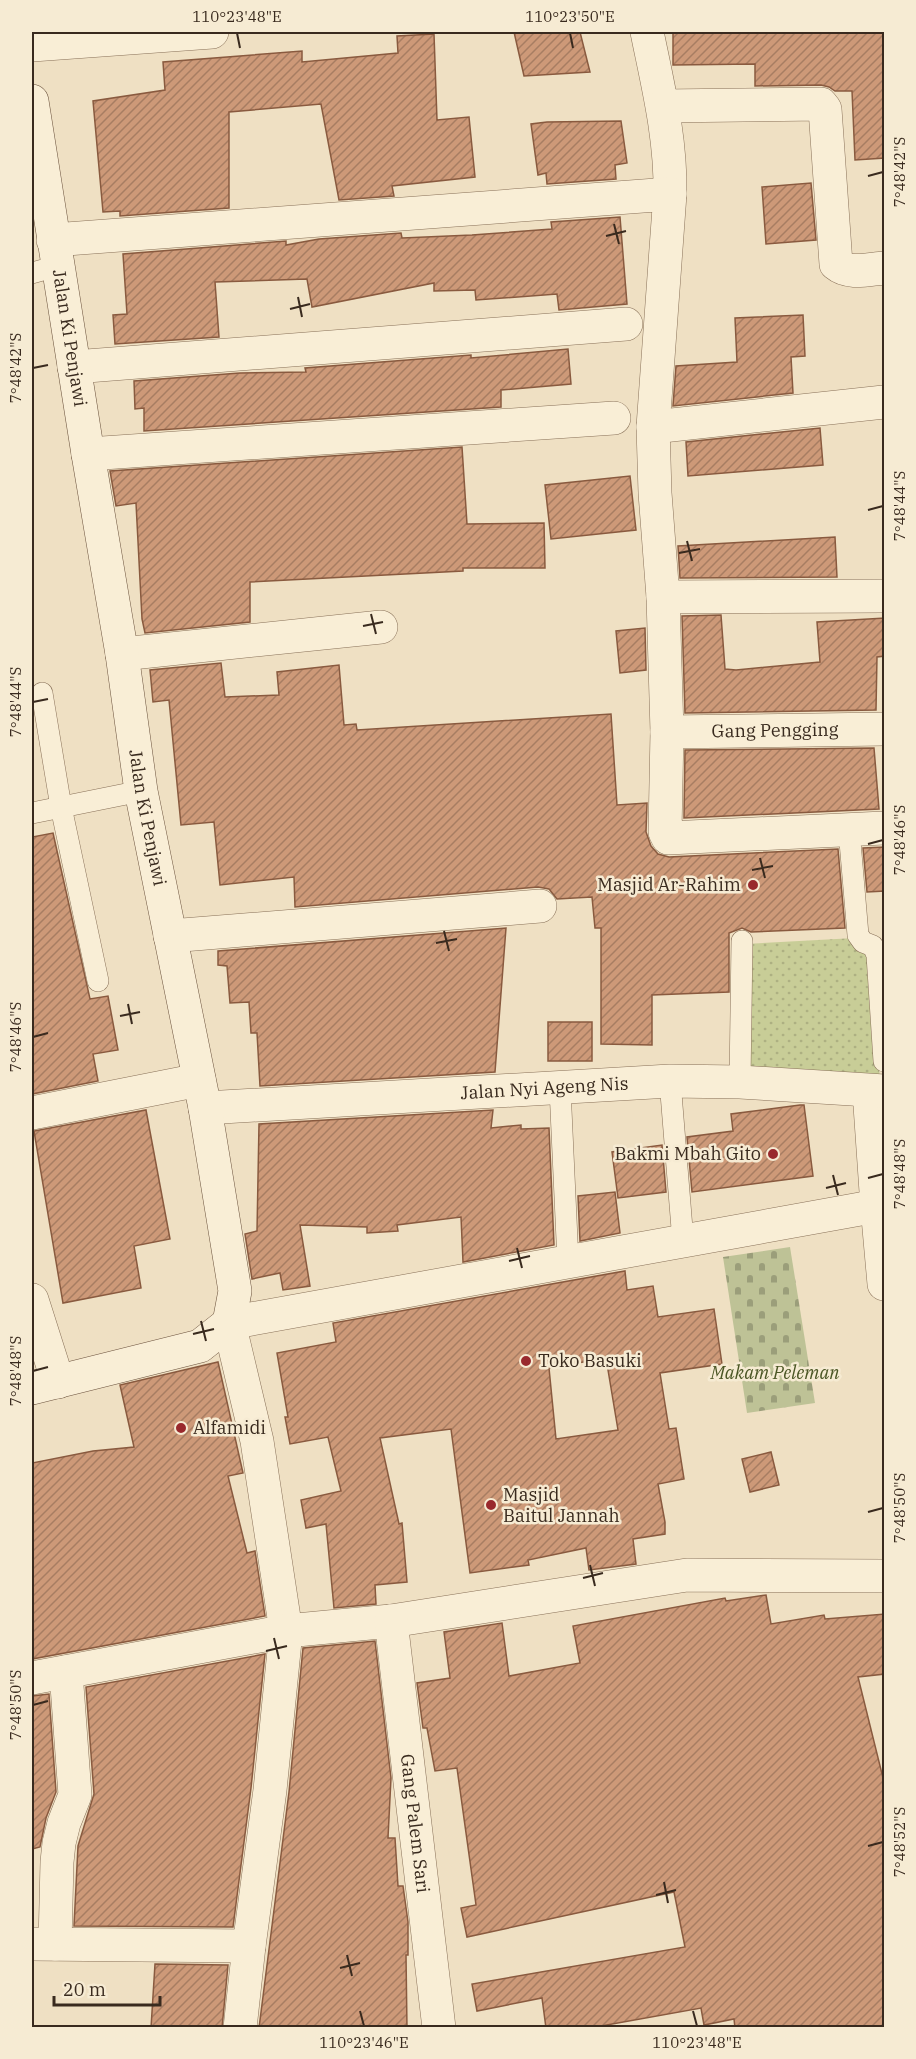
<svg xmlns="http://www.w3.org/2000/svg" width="916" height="2059" font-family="'IBM Plex Serif',serif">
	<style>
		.grass { fill: url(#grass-dots) }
		.cemetery { fill: url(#cemetery-stones) }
		.building { fill: url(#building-hatch); stroke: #895a3f; stroke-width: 1.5; fill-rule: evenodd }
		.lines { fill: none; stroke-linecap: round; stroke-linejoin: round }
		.service-casing { stroke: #897159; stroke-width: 22 }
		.minor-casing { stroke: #897159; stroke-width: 34 }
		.secondary-casing { stroke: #6b523d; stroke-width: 34 }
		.service { stroke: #f9eed6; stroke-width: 21 }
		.minor { stroke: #f9eed6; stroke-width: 33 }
		.secondary { stroke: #f9eed6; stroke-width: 33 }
		.ticks { fill: none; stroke: #392a1e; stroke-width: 2 }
		.poi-dot { fill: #99292d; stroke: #f6ebd3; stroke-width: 2 }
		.labels { text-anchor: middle; stroke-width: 5; stroke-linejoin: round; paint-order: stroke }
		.street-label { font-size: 18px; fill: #392a1e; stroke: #f6ebd3 }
		.poi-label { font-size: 18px; fill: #392a1e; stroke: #f6ebd3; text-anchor: start }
		.park-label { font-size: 18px; font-style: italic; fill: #4b5624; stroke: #f6ebd3 }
		.neatline { fill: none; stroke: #392a1e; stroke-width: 2 }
		.ticks-label { font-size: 15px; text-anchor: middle; fill: #392a1e }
	</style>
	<defs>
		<pattern id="grass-dots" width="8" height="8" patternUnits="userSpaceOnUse" patternTransform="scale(1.5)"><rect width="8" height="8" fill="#c8cd97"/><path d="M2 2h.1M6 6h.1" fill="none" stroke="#adb082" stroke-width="1.8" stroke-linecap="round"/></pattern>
		<pattern id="cemetery-stones" width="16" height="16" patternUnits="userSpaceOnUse" patternTransform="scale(1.5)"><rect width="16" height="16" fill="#bec296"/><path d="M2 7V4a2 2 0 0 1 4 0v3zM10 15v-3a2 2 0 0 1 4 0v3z" fill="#9b9e7a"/></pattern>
		<pattern id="building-hatch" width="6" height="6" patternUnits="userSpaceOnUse" patternTransform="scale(1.5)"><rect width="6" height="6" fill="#cd9978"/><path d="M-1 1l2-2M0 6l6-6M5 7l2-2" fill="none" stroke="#a77d62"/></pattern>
	</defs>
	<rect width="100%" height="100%" fill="#efe0c3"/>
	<path class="grass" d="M 855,938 L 874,956 L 880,1085 L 744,1077 L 745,944 Z"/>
	<path class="cemetery" d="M 790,1247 L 815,1403 L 747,1413 L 723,1257 Z"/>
	<g class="building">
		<path d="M 514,32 L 580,32 L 590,72 L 524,76 Z"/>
		<path d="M 673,32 L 885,32 L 885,158 L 855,160 L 852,91 L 835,91 L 829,87 L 821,85 L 755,86 L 755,64 L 673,65 Z"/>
		<path d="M 434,34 L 437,120 L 469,117 L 475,177 L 392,186 L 394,196 L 339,200 L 321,104 L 229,112 L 229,208 L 120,216 L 120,211 L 103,212 L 93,101 L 165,90 L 163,62 L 302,51 L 302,62 L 398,53 L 397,36 Z"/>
		<path d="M 621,121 L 627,163 L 615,165 L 616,179 L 547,184 L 546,173 L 538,175 L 531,124 L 547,122 Z"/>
		<path d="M 811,183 L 816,240 L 766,244 L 762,187 Z"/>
		<path d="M 620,217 L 627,304 L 559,310 L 557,294 L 476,300 L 475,290 L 434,291 L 434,283 L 312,307 L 307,279 L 215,282 L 219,337 L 115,344 L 113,315 L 127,314 L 123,254 L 286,241 L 286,245 L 319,239 L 401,233 L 402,238 L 472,235 L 552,229 L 551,222 Z"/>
		<path d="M 803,315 L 805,356 L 791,357 L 793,393 L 673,406 L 676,366 L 737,362 L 735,318 Z"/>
		<path d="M 568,349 L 571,384 L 501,390 L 501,407 L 144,431 L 144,408 L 135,409 L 134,381 L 240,373 L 306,372 L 305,368 L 471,355 L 471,358 Z"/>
		<path d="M 820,428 L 823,465 L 688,476 L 686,442 Z"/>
		<path d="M 462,447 L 467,524 L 544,523 L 545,568 L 463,568 L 463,571 L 250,582 L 250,622 L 145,633 L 142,619 L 136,503 L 116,506 L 110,471 Z"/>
		<path d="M 630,476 L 636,530 L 551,539 L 545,485 Z"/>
		<path d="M 835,537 L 837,577 L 680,578 L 678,546 Z"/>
		<path d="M 721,615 L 725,669 L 736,670 L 820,662 L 817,622 L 885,618 L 885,656 L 877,657 L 876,710 L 685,713 L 682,616 Z"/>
		<path d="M 645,628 L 646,670 L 620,673 L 616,631 Z"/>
		<path d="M 221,663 L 225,697 L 279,695 L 277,672 L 339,665 L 344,725 L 356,724 L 357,730 L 611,714 L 617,805 L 647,803 L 646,832 L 651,846 L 658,854 L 669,857 L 838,849 L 845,928 L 751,932 L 742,928 L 729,933 L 729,992 L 652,995 L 652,1045 L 601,1044 L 601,928 L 595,928 L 592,897 L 557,899 L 549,889 L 538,887 L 295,907 L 294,877 L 220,885 L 214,822 L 181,825 L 169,700 L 153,702 L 150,670 Z"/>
		<path d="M 874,748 L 879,809 L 684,818 L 685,750 Z"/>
		<path d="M 53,833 L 90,999 L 108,996 L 118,1050 L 93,1054 L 98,1081 L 32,1094 L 32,837 Z"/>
		<path d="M 885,847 L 885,891 L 867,892 L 863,848 Z"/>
		<path d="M 506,928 L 495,1072 L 260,1086 L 257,1033 L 251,1033 L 249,1002 L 230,1003 L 227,966 L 218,965 L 218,951 Z"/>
		<rect x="548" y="1022" width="44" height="39"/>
		<path d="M 800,1105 L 804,1105 L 813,1176 L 692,1192 L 687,1137 L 733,1131 L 731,1114 Z"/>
		<path d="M 146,1110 L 170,1239 L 134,1246 L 141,1288 L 63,1303 L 34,1131 Z"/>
		<path d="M 493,1110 L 491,1128 L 521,1125 L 521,1129 L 549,1128 L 554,1245 L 463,1262 L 461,1217 L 397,1225 L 398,1231 L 367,1233 L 367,1227 L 300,1225 L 310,1286 L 283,1290 L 280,1273 L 252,1279 L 245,1234 L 257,1231 L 259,1124 Z"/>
		<path d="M 662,1145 L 666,1192 L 618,1198 L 612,1152 Z"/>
		<path d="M 615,1192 L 620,1233 L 580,1241 L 578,1196 Z"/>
		<path d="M 625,1271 L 627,1290 L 653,1286 L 658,1317 L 714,1309 L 722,1364 L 660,1373 L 669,1429 L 676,1428 L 684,1479 L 658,1484 L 665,1522 L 665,1534 L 633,1539 L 636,1564 L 589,1570 L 586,1548 L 528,1560 L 529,1565 L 470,1573 L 451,1429 L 380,1438 L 399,1524 L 402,1523 L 407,1582 L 375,1585 L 376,1604 L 334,1608 L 326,1524 L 306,1528 L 301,1500 L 341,1491 L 328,1437 L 290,1444 L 285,1417 L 288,1417 L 277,1353 L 336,1342 L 333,1323 ZM 606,1358 L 618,1430 L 556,1439 L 549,1368 Z"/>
		<path d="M 218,1362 L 243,1473 L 228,1476 L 247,1553 L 255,1551 L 265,1616 L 32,1659 L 32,1463 L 93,1451 L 134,1447 L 120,1385 Z"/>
		<path d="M 771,1452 L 779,1485 L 750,1492 L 742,1459 Z"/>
		<path d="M 766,1595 L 771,1624 L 824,1615 L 825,1619 L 885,1614 L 885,1674 L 858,1677 L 885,1786 L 885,2028 L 735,2028 L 734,2019 L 704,2025 L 701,2008 L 590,2028 L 546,2028 L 542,1998 L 477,2011 L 472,1984 L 685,1947 L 674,1892 L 467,1937 L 461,1908 L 476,1905 L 457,1768 L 435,1771 L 427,1728 L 423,1728 L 417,1683 L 450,1678 L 444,1632 L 502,1623 L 509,1676 L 580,1663 L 573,1626 L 725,1598 L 726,1601 Z"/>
		<path d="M 375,1641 L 391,1778 L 388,1838 L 395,1838 L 398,1886 L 403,1886 L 408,1922 L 408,1955 L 406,1955 L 407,2028 L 259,2028 L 289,1792 L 303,1648 Z"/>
		<path d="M 265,1654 L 251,1788 L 233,1927 L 74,1926 L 78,1846 L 94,1794 L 86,1687 Z"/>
		<path d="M 49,1694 L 56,1792 L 46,1818 L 40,1847 L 32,1849 L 32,1696 Z"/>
		<path d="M 155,1964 L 228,1965 L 222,2028 L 151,2028 Z"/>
	</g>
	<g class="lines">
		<defs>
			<g id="service">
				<path d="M 32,273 L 57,266"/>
				<path d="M 42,693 L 61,807 L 98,981"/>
				<path d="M 32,813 L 141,791"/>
				<path d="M 849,830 L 858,935 L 863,942 L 873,946 L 877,955 L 884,1061"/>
				<path d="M 670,1081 L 683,1241"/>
				<path d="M 740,1082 L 742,941"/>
				<path d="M 560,1088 L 568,1262"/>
			</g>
			<g id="minor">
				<path d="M 647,32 C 658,86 671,138 670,194"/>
				<path d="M 32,45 L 212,32"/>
				<path d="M 663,106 L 821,104 L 825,109 L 836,264 C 849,275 869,269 884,268"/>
				<path d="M 53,240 L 670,194 L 653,427 L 655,493 L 663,597 L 667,732 L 665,832 L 668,838 L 884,828"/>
				<path d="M 74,367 L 626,324"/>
				<path d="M 653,427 L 884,402"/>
				<path d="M 88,454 L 614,418"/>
				<path d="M 663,597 L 884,596"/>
				<path d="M 122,654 L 381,627"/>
				<path id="s1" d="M 667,732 L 884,729"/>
				<path d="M 170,936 L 540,906"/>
				<path d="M 869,1091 L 877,1206 L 884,1284"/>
				<path id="s2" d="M 205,1108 L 670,1081 L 740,1082 L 884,1091"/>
				<path d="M 32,1113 L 199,1080"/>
				<path d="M 877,1206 L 229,1323 L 257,1441 L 286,1631 L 391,1621 L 687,1575 L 884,1576"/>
				<path d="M 32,1300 L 58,1382"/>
				<path id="s3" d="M 391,1621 L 439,2028"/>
				<path d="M 32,1678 L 286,1631 L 270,1790 L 249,1946 L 240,2028"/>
				<path d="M 32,1944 L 249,1946"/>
				<path d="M 55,1944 L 57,1862 L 59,1843 L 64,1823 L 75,1795 L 66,1672"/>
			</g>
			<g id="secondary">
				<path id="s4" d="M 32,101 L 88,454 L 122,654 L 141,791 L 205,1108 L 235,1291 L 229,1323 L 200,1346 L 32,1388"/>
			</g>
		</defs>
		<use href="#service" class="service-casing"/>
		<use href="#minor" class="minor-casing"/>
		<use href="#secondary" class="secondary-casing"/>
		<use href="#service" class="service"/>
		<use href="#minor" class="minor"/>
		<use href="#secondary" class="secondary"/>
	</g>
	<path class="ticks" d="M 237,33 L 240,48M 570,33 L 573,48M 868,176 L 883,172M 614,224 L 619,244M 606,236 L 626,231M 298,297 L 302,317M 290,309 L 310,304M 33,368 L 48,365M 868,510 L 883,506M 687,541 L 692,561M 679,553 L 700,549M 371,614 L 376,634M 363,626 L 383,622M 33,702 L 48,699M 868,844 L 883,840M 760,858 L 765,878M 752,870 L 773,866M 444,931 L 449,951M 436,943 L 457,939M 128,1004 L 132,1024M 120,1016 L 140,1012M 33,1037 L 48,1033M 833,1175 L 838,1195M 868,1178 L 883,1174M 826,1188 L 846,1183M 517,1248 L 522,1268M 509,1261 L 530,1256M 201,1321 L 206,1341M 193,1334 L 214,1329M 33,1371 L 48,1367M 868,1512 L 883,1508M 590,1565 L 595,1586M 583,1578 L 603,1573M 274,1638 L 279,1659M 266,1651 L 287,1646M 33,1705 L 48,1701M 868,1846 L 883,1842M 664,1882 L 668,1903M 656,1895 L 676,1890M 347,1955 L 352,1976M 340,1968 L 360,1963M 360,2011 L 364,2026M 693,2011 L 697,2026"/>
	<g class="poi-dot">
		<circle cx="753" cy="885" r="6"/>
		<circle cx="773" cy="1154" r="6"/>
		<circle cx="526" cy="1361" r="6"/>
		<circle cx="181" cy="1428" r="6"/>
		<circle cx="491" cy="1505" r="6"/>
	</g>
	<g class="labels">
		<g class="street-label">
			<text dy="6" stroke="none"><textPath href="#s4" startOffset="240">Jalan Ki Penjawi</textPath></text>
			<text dy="6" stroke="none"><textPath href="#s1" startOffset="108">Gang Pengging</textPath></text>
			<text dy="6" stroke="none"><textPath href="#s4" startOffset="726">Jalan Ki Penjawi</textPath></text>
			<text dy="6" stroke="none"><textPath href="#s2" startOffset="340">Jalan Nyi Ageng Nis</textPath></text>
			<text dy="6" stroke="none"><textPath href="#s3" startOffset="204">Gang Palem Sari</textPath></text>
		</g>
		<g class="poi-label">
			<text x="741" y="891" text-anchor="end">Masjid Ar-Rahim</text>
			<text x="761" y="1160" text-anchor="end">Bakmi Mbah Gito</text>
			<text x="538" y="1367">Toko Basuki</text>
			<text x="193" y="1434">Alfamidi</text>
			<text x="503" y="1501">Masjid<tspan x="503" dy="21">Baitul Jannah</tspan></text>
		</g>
		<g class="park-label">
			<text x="775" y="1379">Makam Peleman</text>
		</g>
	</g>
	<rect width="916" height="2059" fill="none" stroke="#f6ebd3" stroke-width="66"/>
	<path d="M54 1996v9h106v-9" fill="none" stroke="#392a1e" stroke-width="3"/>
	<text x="63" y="1996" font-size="18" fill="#392a1e" stroke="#f6ebd3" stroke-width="4.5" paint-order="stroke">20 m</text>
	<rect x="33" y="33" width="850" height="1993" class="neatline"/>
	<g class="ticks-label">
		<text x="237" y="22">110°23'48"E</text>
		<text x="570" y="22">110°23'50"E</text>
		<text transform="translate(900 172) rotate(-90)" y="5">7°48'42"S</text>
		<text transform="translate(16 368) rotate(-90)" y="5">7°48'42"S</text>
		<text transform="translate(900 506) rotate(-90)" y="5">7°48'44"S</text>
		<text transform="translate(16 702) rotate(-90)" y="5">7°48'44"S</text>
		<text transform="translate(900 840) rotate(-90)" y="5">7°48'46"S</text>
		<text transform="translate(16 1037) rotate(-90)" y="5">7°48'46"S</text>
		<text transform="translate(900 1174) rotate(-90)" y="5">7°48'48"S</text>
		<text transform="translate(16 1371) rotate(-90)" y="5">7°48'48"S</text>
		<text transform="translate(900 1508) rotate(-90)" y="5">7°48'50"S</text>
		<text transform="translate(16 1705) rotate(-90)" y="5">7°48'50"S</text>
		<text transform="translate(900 1842) rotate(-90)" y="5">7°48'52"S</text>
		<text x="364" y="2048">110°23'46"E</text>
		<text x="697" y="2048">110°23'48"E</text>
	</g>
</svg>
